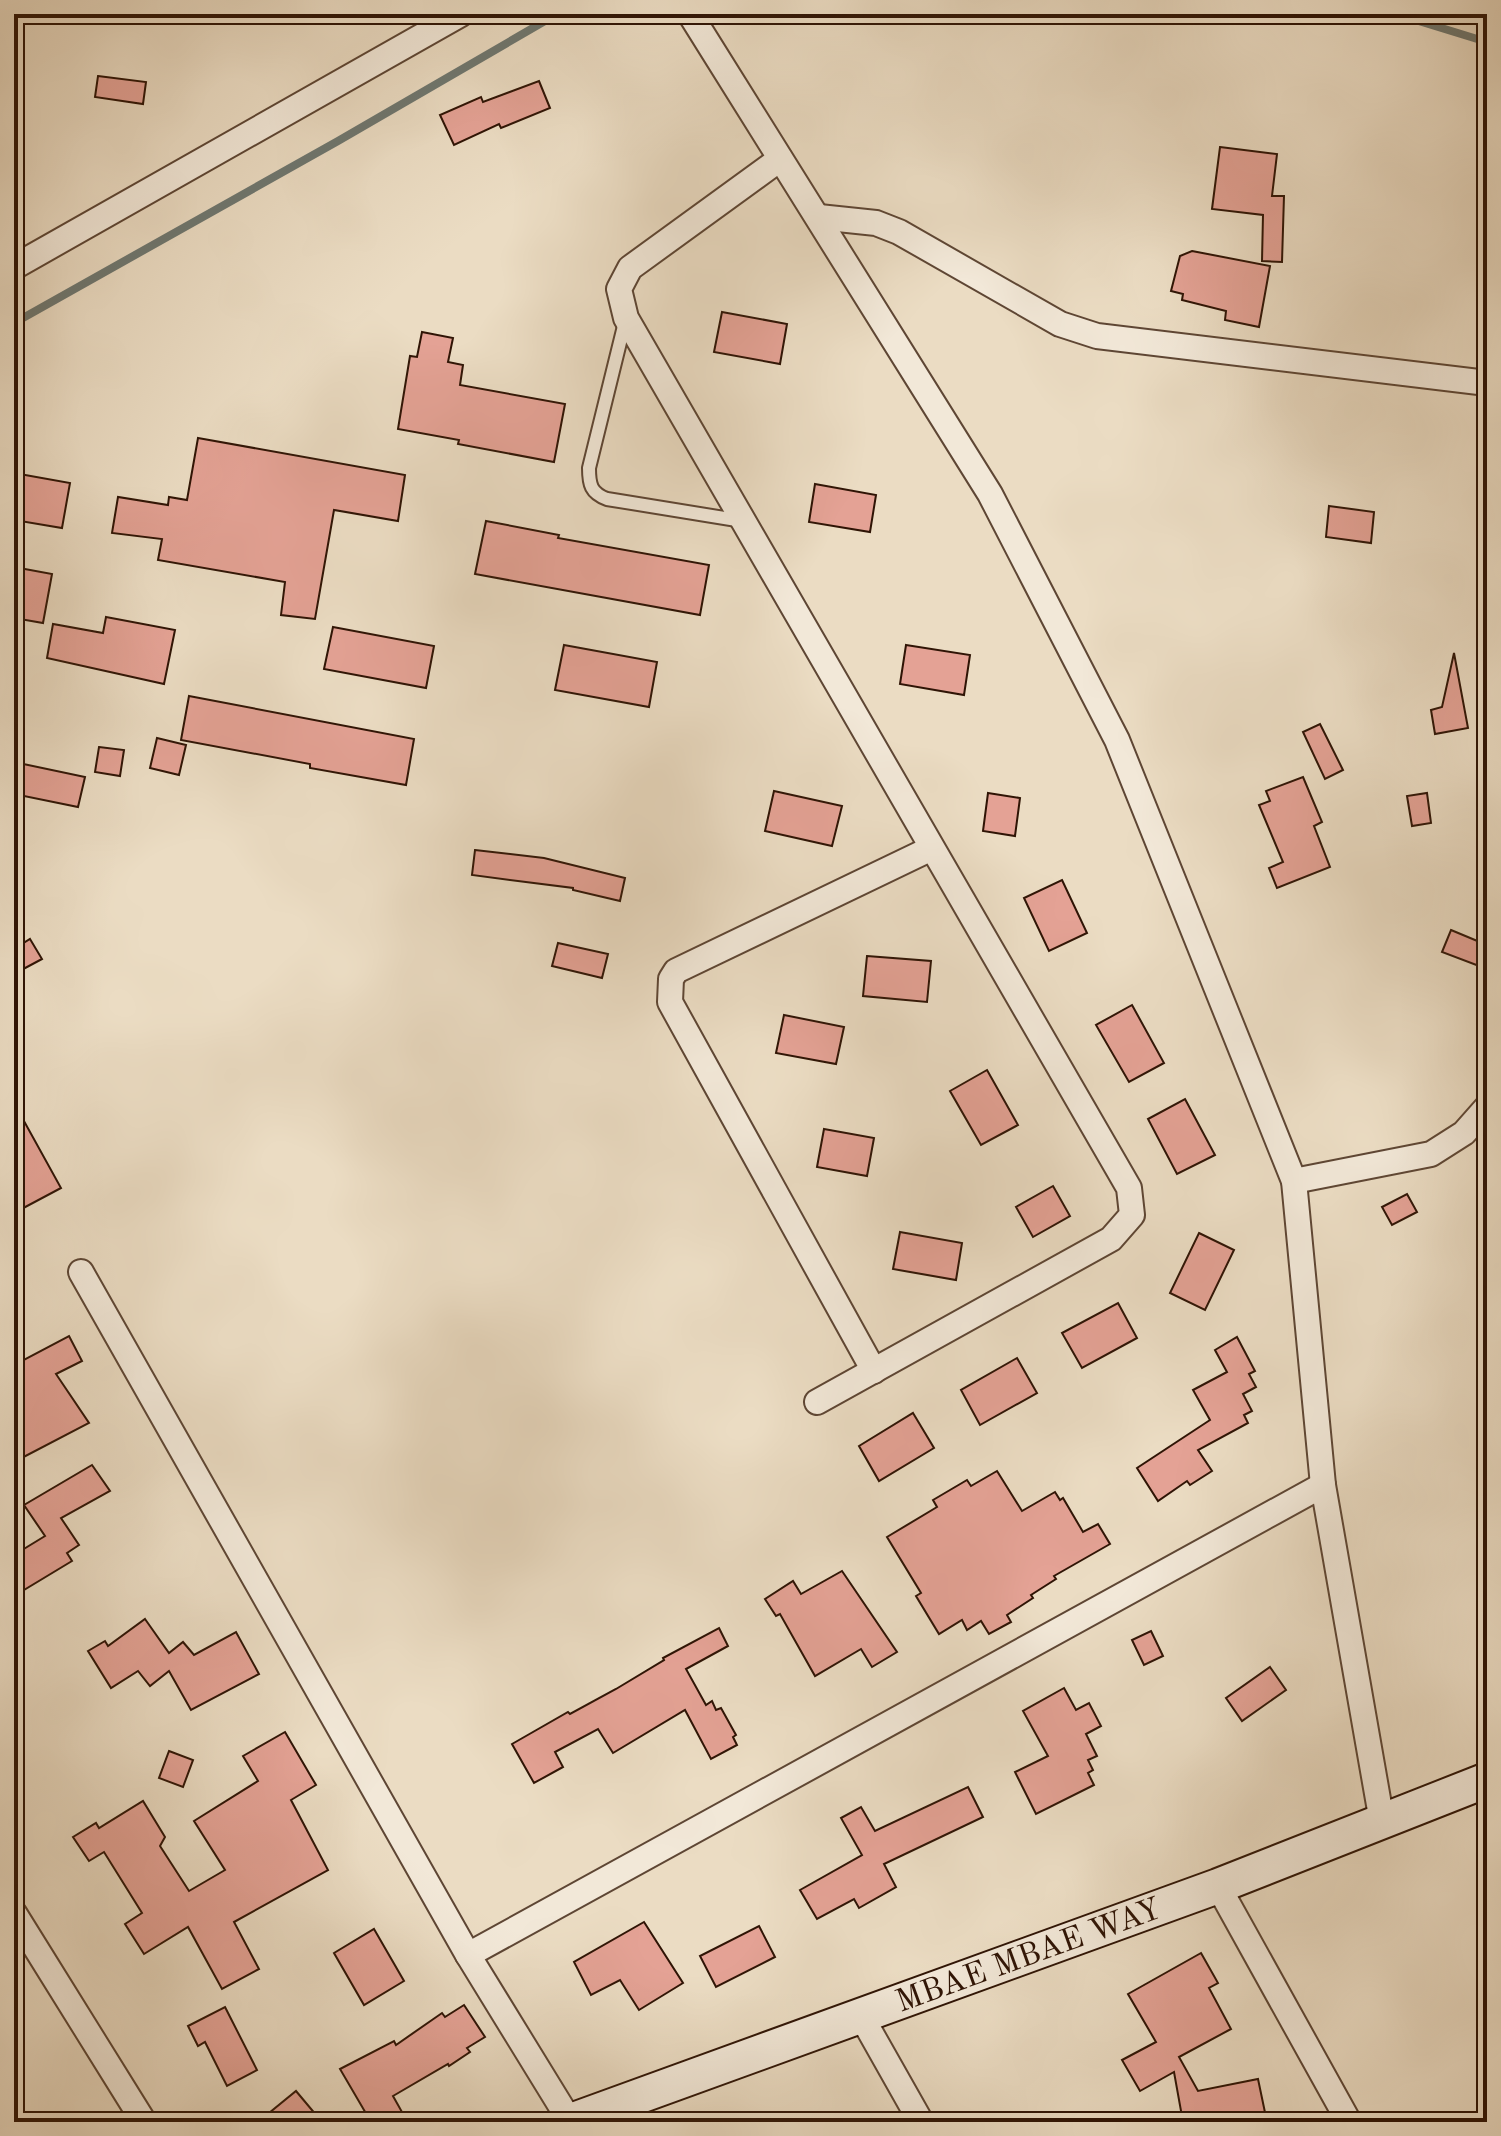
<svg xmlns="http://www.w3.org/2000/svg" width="1501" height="2136" font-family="'Old Standard TT',serif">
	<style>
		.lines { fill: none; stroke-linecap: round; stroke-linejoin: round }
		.stream { stroke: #6f7871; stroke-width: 8 }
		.building { fill: #e4a295; stroke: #2f1405; stroke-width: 2 }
		.lane-casing { stroke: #5e4634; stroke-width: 16 }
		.street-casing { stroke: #5e4634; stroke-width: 28 }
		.secondary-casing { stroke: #2f1405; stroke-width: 38 }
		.lane { stroke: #f2e8d8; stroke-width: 12 }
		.street { stroke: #f2e8d8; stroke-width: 24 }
		.secondary { stroke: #f2e8d8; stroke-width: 34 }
		.labels { text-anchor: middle; stroke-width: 6; stroke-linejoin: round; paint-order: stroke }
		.street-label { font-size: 32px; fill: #2f1405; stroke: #f2e8d8 }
	</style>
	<rect width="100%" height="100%" fill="#ebdcc3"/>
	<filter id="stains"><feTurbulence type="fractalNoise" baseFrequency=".0025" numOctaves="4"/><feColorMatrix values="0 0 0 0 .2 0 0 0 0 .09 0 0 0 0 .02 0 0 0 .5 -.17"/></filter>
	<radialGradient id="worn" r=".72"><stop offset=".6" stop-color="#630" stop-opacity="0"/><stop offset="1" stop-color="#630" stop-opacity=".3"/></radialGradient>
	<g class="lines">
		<g class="stream">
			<path d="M 1396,14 L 1487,42"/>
			<path d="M 14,323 L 338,141 L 557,14"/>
		</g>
	</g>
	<g class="building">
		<path d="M 98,76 L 146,82 L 143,104 L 95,97 Z"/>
		<path d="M 539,81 L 550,108 L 501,128 L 499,124 L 454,145 L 440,115 L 481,97 L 483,102 Z"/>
		<path d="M 1220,147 L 1277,154 L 1272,196 L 1284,196 L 1282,262 L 1262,261 L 1263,215 L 1212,209 Z"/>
		<path d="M 1192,251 L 1270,266 L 1259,327 L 1225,320 L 1226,311 L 1182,300 L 1183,294 L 1171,291 L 1180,256 Z"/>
		<path d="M 722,312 L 787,324 L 780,364 L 714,352 Z"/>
		<path d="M 422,332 L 453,338 L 448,362 L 463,365 L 460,385 L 565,404 L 554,462 L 458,444 L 459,440 L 398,429 L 410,356 L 417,357 Z"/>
		<path d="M 198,438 L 405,475 L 398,521 L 334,510 L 315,619 L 281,615 L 285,582 L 158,560 L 162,539 L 112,533 L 118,497 L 168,505 L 169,497 L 187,500 Z"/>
		<path d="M 14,473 L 70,483 L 62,528 L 14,520 Z"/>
		<path d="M 815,484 L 876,495 L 870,532 L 809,522 Z"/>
		<path d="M 1329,506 L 1374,512 L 1371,543 L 1326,537 Z"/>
		<path d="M 486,521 L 559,535 L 558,538 L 709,565 L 700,615 L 475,574 Z"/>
		<path d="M 14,567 L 52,574 L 43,623 L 14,618 Z"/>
		<path d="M 106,617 L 175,630 L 164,684 L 47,658 L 53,624 L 103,633 Z"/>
		<path d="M 333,627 L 434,646 L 426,688 L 324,669 Z"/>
		<path d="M 564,645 L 657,662 L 649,707 L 555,690 Z"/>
		<path d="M 906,645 L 970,655 L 964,695 L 900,684 Z"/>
		<path d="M 1454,653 L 1468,728 L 1435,734 L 1431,710 L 1442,707 Z"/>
		<path d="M 189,696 L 414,739 L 406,785 L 310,768 L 310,764 L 181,740 Z"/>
		<path d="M 1320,724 L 1343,770 L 1325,779 L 1303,732 Z"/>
		<path d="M 157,738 L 186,745 L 179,775 L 150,768 Z"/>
		<path d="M 99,747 L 124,750 L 120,776 L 95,772 Z"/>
		<path d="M 14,762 L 85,777 L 78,807 L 14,794 Z"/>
		<path d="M 1303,777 L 1322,822 L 1314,826 L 1330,867 L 1277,888 L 1269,868 L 1283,862 L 1259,805 L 1270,801 L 1266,791 Z"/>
		<path d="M 774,791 L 842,806 L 832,846 L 765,831 Z"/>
		<path d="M 988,793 L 1020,798 L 1015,836 L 983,831 Z"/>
		<path d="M 1427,793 L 1431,823 L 1412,826 L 1407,796 Z"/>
		<path d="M 475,850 L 544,858 L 625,878 L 620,901 L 573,890 L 573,888 L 472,875 Z"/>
		<path d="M 1062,880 L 1087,933 L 1049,951 L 1024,898 Z"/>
		<path d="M 1451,930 L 1487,945 L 1487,969 L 1442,952 Z"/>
		<path d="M 30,939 L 42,959 L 14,974 L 14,949 Z"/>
		<path d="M 558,943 L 608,954 L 602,978 L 552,966 Z"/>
		<path d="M 867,956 L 931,961 L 927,1002 L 863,996 Z"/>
		<path d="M 1132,1005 L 1164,1063 L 1129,1082 L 1096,1025 Z"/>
		<path d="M 784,1015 L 844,1027 L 836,1064 L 776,1053 Z"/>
		<path d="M 987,1070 L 1018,1125 L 981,1145 L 950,1091 Z"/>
		<path d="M 1185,1099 L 1215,1155 L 1177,1174 L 1148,1119 Z"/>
		<path d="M 14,1103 L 61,1188 L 14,1213 Z"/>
		<path d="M 824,1129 L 874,1138 L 867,1176 L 817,1167 Z"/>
		<path d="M 1053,1186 L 1070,1216 L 1033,1237 L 1016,1207 Z"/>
		<path d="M 1407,1194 L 1417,1212 L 1392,1225 L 1382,1207 Z"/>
		<path d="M 900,1232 L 962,1243 L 956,1280 L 893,1269 Z"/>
		<path d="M 1199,1233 L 1234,1250 L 1205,1310 L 1170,1293 Z"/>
		<path d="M 1118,1303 L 1137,1338 L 1082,1368 L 1062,1333 Z"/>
		<path d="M 69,1336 L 82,1361 L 56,1374 L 89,1423 L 14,1462 L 14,1365 Z"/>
		<path d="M 1237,1337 L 1255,1371 L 1249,1374 L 1256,1387 L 1243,1394 L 1252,1411 L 1244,1415 L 1248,1423 L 1198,1450 L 1212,1471 L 1190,1485 L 1187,1481 L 1158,1501 L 1137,1468 L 1210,1420 L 1193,1390 L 1227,1372 L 1215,1350 Z"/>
		<path d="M 1017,1358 L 1037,1393 L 980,1425 L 961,1390 Z"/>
		<path d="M 913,1413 L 934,1448 L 879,1481 L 859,1446 Z"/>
		<path d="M 92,1465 L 110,1491 L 61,1518 L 79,1545 L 67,1553 L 72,1561 L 14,1596 L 14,1555 L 45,1536 L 24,1505 Z"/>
		<path d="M 997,1471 L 1022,1511 L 1055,1492 L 1060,1500 L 1063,1498 L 1083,1532 L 1098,1524 L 1110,1544 L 1054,1576 L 1056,1579 L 1031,1595 L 1033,1598 L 1007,1615 L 1011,1622 L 989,1634 L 981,1621 L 967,1630 L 962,1620 L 939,1634 L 916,1596 L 921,1593 L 887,1537 L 937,1507 L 933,1500 L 967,1480 L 971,1486 Z"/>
		<path d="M 842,1571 L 897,1652 L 872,1667 L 861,1649 L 815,1676 L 780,1614 L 776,1616 L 765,1599 L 793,1581 L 801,1594 Z"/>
		<path d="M 145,1619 L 169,1653 L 183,1642 L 194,1655 L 236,1632 L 259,1674 L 191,1710 L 169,1671 L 150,1686 L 138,1671 L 111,1688 L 88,1651 L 105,1641 L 108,1646 Z"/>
		<path d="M 719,1628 L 728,1646 L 686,1669 L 706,1705 L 712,1701 L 716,1710 L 721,1708 L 736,1735 L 733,1737 L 737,1745 L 711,1759 L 685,1710 L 613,1753 L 598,1729 L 555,1752 L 563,1767 L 534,1783 L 512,1744 L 568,1712 L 570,1714 L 616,1689 L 664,1660 L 663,1658 Z"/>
		<path d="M 1151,1631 L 1163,1656 L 1144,1665 L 1132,1640 Z"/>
		<path d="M 1270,1667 L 1286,1690 L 1242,1721 L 1226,1698 Z"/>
		<path d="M 1064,1688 L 1076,1710 L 1089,1703 L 1101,1726 L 1086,1734 L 1097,1756 L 1088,1760 L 1093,1770 L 1088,1773 L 1094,1785 L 1036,1814 L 1015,1772 L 1048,1756 L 1023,1711 Z"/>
		<path d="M 285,1732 L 316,1785 L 291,1800 L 328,1870 L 234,1922 L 259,1969 L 222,1989 L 188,1927 L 144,1954 L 125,1924 L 142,1913 L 104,1852 L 89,1861 L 73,1837 L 96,1823 L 99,1828 L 143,1801 L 165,1837 L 160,1846 L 189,1891 L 225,1870 L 194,1821 L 258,1781 L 243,1756 Z"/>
		<path d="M 169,1751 L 193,1760 L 183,1787 L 159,1778 Z"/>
		<path d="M 968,1787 L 983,1817 L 884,1864 L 896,1887 L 859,1908 L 854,1899 L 817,1919 L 800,1890 L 862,1855 L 841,1818 L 861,1807 L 875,1831 Z"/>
		<path d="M 644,1922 L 683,1983 L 639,2010 L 620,1980 L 591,1995 L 574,1962 Z"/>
		<path d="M 759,1926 L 775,1957 L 716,1987 L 700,1956 Z"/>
		<path d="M 374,1929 L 404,1981 L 364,2005 L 334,1953 Z"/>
		<path d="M 1201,1953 L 1218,1983 L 1209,1988 L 1231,2029 L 1179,2057 L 1198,2091 L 1258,2079 L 1267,2122 L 1183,2122 L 1174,2072 L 1140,2091 L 1122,2060 L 1156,2042 L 1128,1994 Z"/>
		<path d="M 464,2005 L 485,2037 L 467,2048 L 470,2052 L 449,2066 L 448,2064 L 393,2096 L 402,2112 L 384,2122 L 371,2122 L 340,2069 L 394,2041 L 396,2045 L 442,2013 L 445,2017 Z"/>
		<path d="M 225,2007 L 257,2070 L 227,2086 L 205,2042 L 198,2046 L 188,2026 Z"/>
		<path d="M 296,2091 L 322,2122 L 258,2122 Z"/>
	</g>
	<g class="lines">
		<defs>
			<path id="lane" d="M 625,322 L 589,468 C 589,485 591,493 607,499 L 743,521"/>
			<g id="street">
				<path d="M 690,14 L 990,494 L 1117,740 L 1294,1181 L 1323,1485 L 1382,1822"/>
				<path d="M 780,159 L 630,268 L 619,289 L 626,318 L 1129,1188 L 1132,1215 L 1111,1239 L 817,1402"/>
				<path d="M 819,217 L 876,223 L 899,232 L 1060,324 L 1097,336 L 1487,383"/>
				<path d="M 14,267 L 461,14"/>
				<path d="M 1294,1181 L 1431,1154 L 1464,1133 L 1487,1107"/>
				<path d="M 81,1272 L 468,1955 L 570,2121"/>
				<path d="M 874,1371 L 670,1002 L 671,979 L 676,971 L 930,849"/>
				<path d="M 1218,1886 L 1349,2122"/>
				<path d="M 14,1913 L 144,2122"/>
				<path d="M 468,1955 L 1323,1485"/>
				<path d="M 860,2014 L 921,2122"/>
			</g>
			<path id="secondary" d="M 568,2122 L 1218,1886 L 1487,1780"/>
		</defs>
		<use href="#lane" class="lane-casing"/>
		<use href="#street" class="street-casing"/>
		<use href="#secondary" class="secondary-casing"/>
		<use href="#lane" class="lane"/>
		<use href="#street" class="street"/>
		<use href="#secondary" class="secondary"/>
	</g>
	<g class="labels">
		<g class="street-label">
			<text transform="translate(1028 1954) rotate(-20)" y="11">MBAE MBAE WAY</text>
		</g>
	</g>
	<rect width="1501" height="2136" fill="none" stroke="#ebdcc3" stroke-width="48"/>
	<rect x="16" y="16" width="1469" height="2104" fill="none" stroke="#2f1405" stroke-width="4"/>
	<rect x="24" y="24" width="1453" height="2088" fill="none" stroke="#2f1405" stroke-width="2"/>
	<rect width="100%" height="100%" filter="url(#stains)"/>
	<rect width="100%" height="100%" fill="url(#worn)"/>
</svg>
